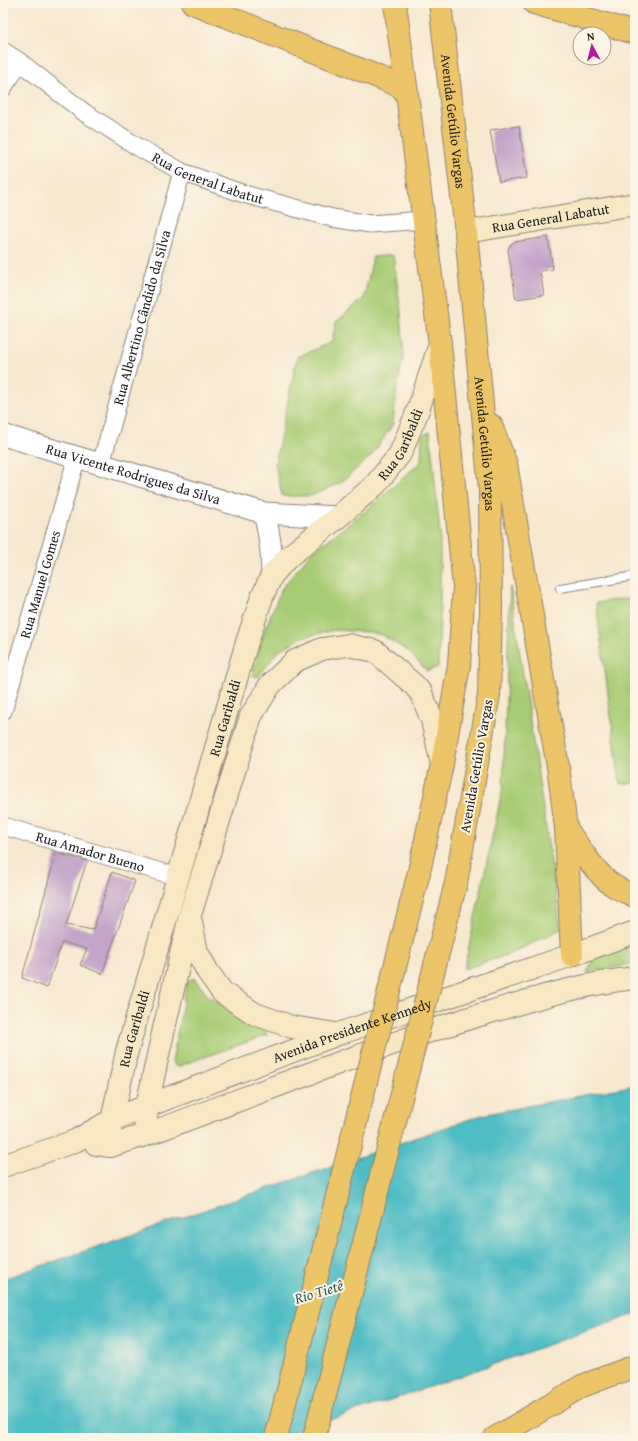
<svg xmlns="http://www.w3.org/2000/svg" width="638" height="1441" font-family="'Gentium Book Plus',serif">
	<style>
		.green { fill: #a7cc75; stroke: #627448 }
		.water { fill: #4fbdc4; stroke: #366c70 }
		.building { fill: #c2a4ca }
		.lines { fill: none; stroke-linecap: round; stroke-linejoin: round }
		.service-casing { stroke: #8a8276; stroke-width: 10 }
		.minor-casing { stroke: #8a8276; stroke-width: 19 }
		.tertiary-casing { stroke: #8a8276; stroke-width: 23 }
		.secondary-casing { stroke: #8a8276; stroke-width: 24 }
		.primary-casing { stroke: #8a8276; stroke-width: 24 }
		.motorway-casing { stroke: #8a8276; stroke-width: 24 }
		.service { stroke: #fff; stroke-width: 8 }
		.minor { stroke: #fff; stroke-width: 17 }
		.tertiary { stroke: #fff; stroke-width: 21 }
		.secondary { stroke: #f8e8c3; stroke-width: 22 }
		.primary { stroke: #edc569; stroke-width: 22 }
		.motorway { stroke: #edc569; stroke-width: 22 }
		.primary-bridge-casing { stroke: #8a8276; stroke-width: 24; stroke-linecap: butt }
		.primary-bridge { stroke: #edc569; stroke-width: 22 }
		.labels { text-anchor: middle; stroke-width: 4; stroke-linejoin: round; paint-order: stroke }
		.street-label { font-size: 14px; fill: #1c1c1c; stroke: #fcf5e5 }
		.water-label { font-size: 15px; font-style: italic; fill: #305c5f; stroke: #fcf5e5 }
	</style>
	<rect width="100%" height="100%" fill="#fcf5e5"/>
	<filter id="ink" filterUnits="userSpaceOnUse"><feTurbulence type="fractalNoise" baseFrequency=".025" numOctaves="2"/><feDisplacementMap in="SourceGraphic" scale="8" xChannelSelector="R" yChannelSelector="G"/><feConvolveMatrix kernelMatrix="1 2 1 2 8 2 1 2 1" color-interpolation-filters="sRGB"/></filter>
	<filter id="wash" filterUnits="userSpaceOnUse"><feTurbulence type="fractalNoise" baseFrequency=".012" numOctaves="4" result="noise"/><feDisplacementMap in="SourceGraphic" scale="16" xChannelSelector="R" yChannelSelector="G"/><feGaussianBlur stdDeviation="0.9" result="paint"/><feColorMatrix in="noise" values="0 0 0 0 0 0 0 0 0 0 0 0 0 0 0 0 0 1.4 0 .05"/><feComposite in="paint" operator="in"/></filter>
	<g filter="url(#wash)">
		<rect width="100%" height="100%" fill="#f7e8d0"/>
		<g class="green">
			<path d="M 393,255 L 401,313 L 404,356 L 397,386 L 393,424 L 372,455 L 342,482 L 311,496 L 282,496 L 275,463 L 297,357 L 332,342 L 336,322 L 364,298 L 373,257 Z"/>
			<path d="M 430,432 L 440,534 L 440,619 L 438,667 L 427,671 L 408,651 L 382,635 L 369,632 L 335,630 L 303,637 L 278,651 L 258,677 L 252,675 L 265,629 L 282,588 L 310,554 L 364,512 L 421,462 L 422,435 Z"/>
			<path d="M 510,587 L 561,929 L 510,954 L 464,969 L 503,787 Z"/>
			<path d="M 635,597 L 635,783 L 620,784 L 596,603 Z"/>
			<path d="M 635,944 L 635,963 L 587,973 L 594,956 Z"/>
			<path d="M 194,978 L 207,995 L 240,1019 L 264,1029 L 267,1035 L 176,1067 L 172,1062 L 187,981 Z"/>
		</g>
		<path class="water" d="M 635,1085 L 635,1314 L 435,1385 L 276,1438 L 3,1438 L 3,1279 L 482,1115 Z"/>
		<g id="blocks">
			<g class="building">
				<path d="M 519,126 L 527,178 L 499,182 L 490,130 Z"/>
				<path d="M 548,237 L 553,269 L 540,271 L 544,295 L 516,299 L 508,250 L 510,245 L 514,242 Z"/>
				<path d="M 56,853 L 87,861 L 66,925 L 93,930 L 112,872 L 135,881 L 102,974 L 80,965 L 87,949 L 62,942 L 47,988 L 22,978 Z"/>
			</g>
		</g>
	</g>
	<g filter="url(#ink)">
		<use href="#blocks" fill-opacity="0" stroke="#8a8276" stroke-width="1"/>
		<g class="lines">
			<defs>
				<path id="service" d="M 560,588 L 635,576"/>
				<g id="minor">
					<path id="s1" d="M 3,51 L 20,62 L 85,113 L 138,147 L 182,172 L 244,194 L 332,218 L 370,224 L 424,220"/>
					<path d="M 3,88 L 20,62"/>
					<path id="s2" d="M 101,464 L 182,172"/>
					<path id="s3" d="M 3,711 L 77,457"/>
					<path id="s4" d="M 3,826 L 178,877"/>
				</g>
				<g id="tertiary">
					<path id="s5" d="M 3,435 L 264,513 L 338,517"/>
					<path d="M 264,513 C 270,534 272,553 272,575"/>
				</g>
				<g id="secondary">
					<path id="s6" d="M 466,232 L 635,204"/>
					<path d="M 191,922 L 197,952 L 208,972 L 223,993 L 255,1014 L 292,1027 L 336,1034"/>
					<path d="M 145,1135 L 147,1106 L 158,1055 L 190,915 L 251,716 L 270,685 L 295,661 L 322,649 L 348,645 L 375,651 L 414,685 L 421,693 L 432,720 L 442,764"/>
					<path d="M 96,1144 L 110,1146 L 145,1135 C 254,1095 362,1052 473,1017 C 527,1001 579,984 635,978"/>
					<path id="s7" d="M 110,1146 L 112,1120 L 127,1051 L 247,642 L 262,597 L 272,575 L 287,558 L 338,517 L 375,485 L 400,454 L 418,410 L 440,344"/>
					<path id="s8" d="M 3,1166 L 75,1141 L 112,1120 L 147,1106 L 338,1034 L 572,955 L 635,932"/>
				</g>
				<g id="primary">
					<path d="M 395,3 L 440,344 L 464,587 L 459,665 L 442,764 L 419,872"/>
					<path id="s9" d="M 440,3 L 466,232 L 490,490 L 491,608 L 489,695 L 456,883"/>
					<path d="M 491,425 L 506,464 L 559,773 L 566,828 L 572,955"/>
					<path d="M 566,828 C 578,846 591,866 607,881 C 615,888 625,892 635,896"/>
					<path d="M 495,1438 L 582,1386 L 635,1366"/>
				</g>
				<g id="motorway">
					<path d="M 193,3 L 371,74 L 397,85 L 407,93"/>
					<path d="M 534,3 L 635,33"/>
				</g>
			</defs>
			<use href="#service" class="service-casing"/>
			<use href="#minor" class="minor-casing"/>
			<use href="#tertiary" class="tertiary-casing"/>
			<use href="#secondary" class="secondary-casing"/>
			<use href="#primary" class="primary-casing"/>
			<use href="#motorway" class="motorway-casing"/>
			<use href="#service" class="service"/>
			<use href="#minor" class="minor"/>
			<use href="#tertiary" class="tertiary"/>
			<use href="#secondary" class="secondary"/>
			<use href="#primary" class="primary"/>
			<use href="#motorway" class="motorway"/>
			<defs>
				<g id="primary-bridge">
					<path d="M 276,1438 L 419,872"/>
					<path d="M 314,1438 L 456,883"/>
				</g>
			</defs>
			<use href="#primary-bridge" class="primary-bridge-casing"/>
			<use href="#primary-bridge" class="primary-bridge"/>
		</g>
	</g>
	<g class="labels">
		<g class="street-label">
			<text dy="5" stroke="none"><textPath href="#s9" startOffset="119">Avenida Getúlio Vargas</textPath></text>
			<text dy="5" stroke="none"><textPath href="#s1" startOffset="243">Rua General Labatut</textPath></text>
			<text dy="5" stroke="none"><textPath href="#s6" startOffset="86">Rua General Labatut</textPath></text>
			<text dy="5" stroke="none"><textPath href="#s2" startOffset="152">Rua Albertino Cândido da Silva</textPath></text>
			<text dy="5" stroke="none"><textPath href="#s7" startOffset="780">Rua Garibaldi</textPath></text>
			<text dy="5" stroke="none"><textPath href="#s9" startOffset="443">Avenida Getúlio Vargas</textPath></text>
			<text dy="5" stroke="none"><textPath href="#s5" startOffset="136">Rua Vicente Rodrigues da Silva</textPath></text>
			<text dy="5" stroke="none"><textPath href="#s3" startOffset="132">Rua Manuel Gomes</textPath></text>
			<text dy="5" stroke="none"><textPath href="#s7" startOffset="444">Rua Garibaldi</textPath></text>
			<text transform="translate(476 766) rotate(-80)" y="5">Avenida Getúlio Vargas</text>
			<text dy="5" stroke="none"><textPath href="#s4" startOffset="91">Rua Amador Bueno</textPath></text>
			<text dy="5" stroke="none"><textPath href="#s7" startOffset="120">Rua Garibaldi</textPath></text>
			<text dy="5" stroke="none"><textPath href="#s8" startOffset="375">Avenida Presidente Kennedy</textPath></text>
		</g>
		<g class="water-label">
			<text transform="translate(319 1292) rotate(-17)" y="5">Rio Tietê</text>
		</g>
	</g>
	<rect width="638" height="1441" fill="none" stroke="#fcf5e5" stroke-width="16"/>
	<g transform="translate(592 46) rotate(353)"><circle r="19" fill="#fcf5e5" stroke="#a29e95"/>
	<path d="M0-3L7 15L0 10L-7 15Z" fill="#b5179e"/>
	<text y="-6" font-size="11" font-weight="bold" text-anchor="middle" fill="#1c1c1c">N</text>
	</g>
</svg>
